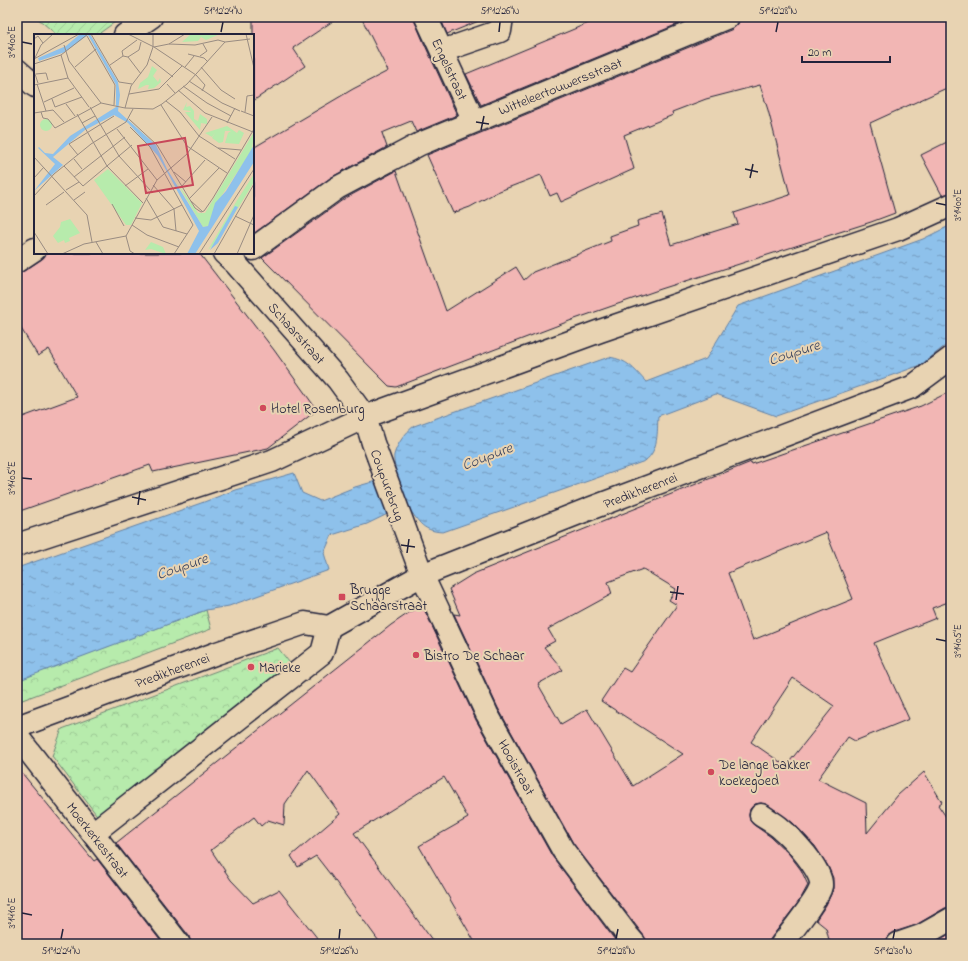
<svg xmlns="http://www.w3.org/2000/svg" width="968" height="961" font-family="'Indie Flower',sans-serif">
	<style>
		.park { fill: url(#park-crowns); stroke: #6c8674 }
		.garden { fill: url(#garden-furrows); stroke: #6c8674 }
		.water { fill: url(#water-ripples); stroke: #6381a5 }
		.building { fill: #f2b6b4; stroke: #22223b; fill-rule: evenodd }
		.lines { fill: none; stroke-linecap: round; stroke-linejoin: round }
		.street-casing { stroke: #22223b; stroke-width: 25 }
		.street { stroke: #e8d3b2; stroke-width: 22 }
		.ticks { fill: none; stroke: #22223b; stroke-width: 1.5 }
		.poi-dot { fill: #d1495b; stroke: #e8d3b2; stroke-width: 1.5 }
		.labels { text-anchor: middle; stroke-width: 4; stroke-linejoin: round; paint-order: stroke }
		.street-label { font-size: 14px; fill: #22223b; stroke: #e8d3b2 }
		.poi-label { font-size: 14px; fill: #22223b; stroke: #e8d3b2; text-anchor: start }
		.water-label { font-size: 15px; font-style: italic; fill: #38425e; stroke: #e8d3b2 }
		.inset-road { fill: none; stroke: #998c82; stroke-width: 1 }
		.view { fill: #c84759; fill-opacity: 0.15; stroke: #c84759; stroke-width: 2 }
		.inset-edge { fill: none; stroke: #22223b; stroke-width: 2 }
		.neatline { fill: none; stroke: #22223b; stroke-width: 1.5 }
		.ticks-label { font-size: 10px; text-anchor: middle; fill: #22223b }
	</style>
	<defs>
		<pattern id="park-crowns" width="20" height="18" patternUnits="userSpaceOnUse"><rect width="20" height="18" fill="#b7ebac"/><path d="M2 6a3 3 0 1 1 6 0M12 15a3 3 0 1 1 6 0" fill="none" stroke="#9dc995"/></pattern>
		<pattern id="garden-furrows" width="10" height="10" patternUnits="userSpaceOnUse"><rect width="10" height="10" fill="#b7ebac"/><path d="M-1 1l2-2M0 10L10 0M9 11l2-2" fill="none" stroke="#9dc995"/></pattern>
		<pattern id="water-ripples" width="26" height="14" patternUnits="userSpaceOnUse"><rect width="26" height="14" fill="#8ec1eb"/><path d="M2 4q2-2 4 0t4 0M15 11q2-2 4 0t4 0" fill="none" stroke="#749cc0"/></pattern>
	</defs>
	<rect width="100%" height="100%" fill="#e8d3b2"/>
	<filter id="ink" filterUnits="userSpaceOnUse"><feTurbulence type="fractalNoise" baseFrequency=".025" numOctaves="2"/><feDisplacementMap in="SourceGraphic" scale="8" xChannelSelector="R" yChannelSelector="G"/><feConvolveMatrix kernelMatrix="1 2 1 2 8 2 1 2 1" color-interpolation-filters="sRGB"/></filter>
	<g filter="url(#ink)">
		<g class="park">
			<path d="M 206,610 L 211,629 L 17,702 L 17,680 Z"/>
			<path d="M 278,648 L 293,667 L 99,818 L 52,756 L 62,729 Z"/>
		</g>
		<path class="garden" d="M 36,17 L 122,17 L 97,35 L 57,35 Z"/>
		<path class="water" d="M 951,225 L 951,341 L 921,365 L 776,416 L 716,394 L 658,416 C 657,432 659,450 645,461 L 443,532 C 420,531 419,520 406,505 L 367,524 L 332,535 L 324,553 L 329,570 L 229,606 L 206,610 L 17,681 L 17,568 L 204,502 L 235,490 L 294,473 L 302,493 L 320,501 L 355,487 L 397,475 C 396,469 393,461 394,455 C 397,444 405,433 414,426 L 609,357 C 628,360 633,368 646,382 L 706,359 L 738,306 L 923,239 Z"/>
		<g class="building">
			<path d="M 253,17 L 339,17 L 293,48 L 305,66 L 253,101 Z"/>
			<path d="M 361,17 L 414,17 L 415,22 L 424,43 L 457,115 L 416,132 L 411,121 L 382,133 L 387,147 L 330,178 L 253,234 L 253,148 L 353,89 L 388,71 Z"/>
			<path d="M 440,17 L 486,17 L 486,18 L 447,34 Z"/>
			<path d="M 603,17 L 695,17 L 481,105 L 466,74 Z"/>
			<path d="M 740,17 L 951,17 L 951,86 L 870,123 L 895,213 L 871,222 L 661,289 L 572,320 L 396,387 L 389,386 L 262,258 L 344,199 L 396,171 L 446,311 L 516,267 L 524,280 L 533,272 L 611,241 L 610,236 L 638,226 L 637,221 L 662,214 L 671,245 L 738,224 L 734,213 L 790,195 L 768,110 L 760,85 L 706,99 L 672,112 L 673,115 L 624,135 L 634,169 L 561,202 L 557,193 L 550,196 L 541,175 L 497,192 L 470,207 L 453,213 L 427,155 L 733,29 L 738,24 Z"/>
			<path d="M 951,140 L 951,193 L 942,195 L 921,155 Z"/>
			<path d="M 47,253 L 199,253 L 274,350 L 317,410 L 268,448 L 153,472 L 150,465 L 17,512 L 17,419 L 77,397 L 49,349 L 38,356 L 17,322 L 17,273 L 24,271 L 42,259 Z"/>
			<path d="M 951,391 L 951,601 L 932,608 L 936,618 L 874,643 L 909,719 L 855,741 L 848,737 L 818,779 L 866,803 L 867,833 L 898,795 L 924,772 L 942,802 L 938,805 L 951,824 L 951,907 L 945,908 L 916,925 L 894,932 L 888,936 L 886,944 L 830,944 L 826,928 L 816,920 L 826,905 L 833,890 L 833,878 L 828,866 L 815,846 L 793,823 L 768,805 L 761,803 L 755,804 L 750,809 L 749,815 L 750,821 L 754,825 L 771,837 L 789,854 L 801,870 L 808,885 L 800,900 L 771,938 L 767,944 L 647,944 L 644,936 L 573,843 L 498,708 L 454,614 L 460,615 L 449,589 L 473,574 L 751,462 L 752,464 L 921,406 ZM 826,532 L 853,599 L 753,640 L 728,573 ZM 643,569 L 676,589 L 669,600 L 677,605 L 630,672 L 623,668 L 601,701 L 683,754 L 633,786 L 587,709 L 561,724 L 538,684 L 563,670 L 544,647 L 555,641 L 548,629 L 612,594 L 608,582 ZM 793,678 L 834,706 L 786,766 L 751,742 Z"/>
			<path d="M 416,608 L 424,609 L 476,720 L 552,856 L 618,944 L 476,944 L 419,846 L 468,818 L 444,777 L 354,833 L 435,944 L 381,944 L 330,874 L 316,856 L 298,867 L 291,856 L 340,814 L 308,770 L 285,804 L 284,825 L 268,820 L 261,826 L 254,817 L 211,850 L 231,880 L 253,903 L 279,890 L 322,944 L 191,944 L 189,936 L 116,843 L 391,625 Z"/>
			<path d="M 17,767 L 94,861 L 97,859 L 163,944 L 17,944 L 17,859 L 22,855 L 17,847 Z"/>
			<path d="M 951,933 L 951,944 L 932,944 Z"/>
		</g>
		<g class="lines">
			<defs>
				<g id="street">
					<path d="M 426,17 L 474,121"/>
					<path d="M 125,35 L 151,17"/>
					<path d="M 442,51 L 500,31 L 502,17"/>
					<path d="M 17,70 L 35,86"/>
					<path d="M 253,249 L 337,188 L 420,144 L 728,17"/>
					<path d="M 224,253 L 235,263 L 338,380 L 365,417 L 373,443 L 422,575 L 487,714 L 563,850 L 628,936 L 635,944"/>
					<path d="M 17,261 L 35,249"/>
					<path d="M 17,545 L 272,461 L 365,417 L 386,409 L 600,331 L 898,229 L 951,205"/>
					<path d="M 17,727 L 217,653 L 305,623 L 329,627 L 422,575 L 589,509 L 912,387 L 951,358"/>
					<path d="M 17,736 L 179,944"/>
					<path d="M 761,815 C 767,819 774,823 779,827 C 791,837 823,870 821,886 C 819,898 790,933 782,944"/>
					<path d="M 93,833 L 322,653 L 329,627"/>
					<path d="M 898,944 L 921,936 L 951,919"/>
				</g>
			</defs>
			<use href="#street" class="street-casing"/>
			<use href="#street" class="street"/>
		</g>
	</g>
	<path class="ticks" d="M 221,32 L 223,22M 499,32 L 500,22M 776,32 L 778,22M 22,42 L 32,44M 476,122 L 489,124M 481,130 L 484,116M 745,169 L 758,172M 750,178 L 753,164M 936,203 L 946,205M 22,478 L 32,479M 132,497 L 146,500M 138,505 L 140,491M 401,545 L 415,547M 407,553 L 409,539M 670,592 L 684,594M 676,600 L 678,586M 936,639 L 946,641M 22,913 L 32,915M 61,939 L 63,929M 339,939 L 340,929M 616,939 L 618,929M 893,939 L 895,929"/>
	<g class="poi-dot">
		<circle cx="263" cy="408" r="4"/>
		<rect x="338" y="593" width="8" height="8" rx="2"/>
		<circle cx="416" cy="655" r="4"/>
		<circle cx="251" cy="667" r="4"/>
		<circle cx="711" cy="772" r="4"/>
	</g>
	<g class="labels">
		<g class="street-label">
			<text transform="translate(450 69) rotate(65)" y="5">Engelstraat</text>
			<text transform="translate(560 86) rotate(-22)" y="5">Witteleertouwersstraat</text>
			<text transform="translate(297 333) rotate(48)" y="5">Schaarstraat</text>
			<text transform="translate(388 485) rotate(70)" y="5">Coupurebrug</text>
			<text transform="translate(640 490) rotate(-21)" y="5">Predikherenrei</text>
			<text transform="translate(172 670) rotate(-20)" y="5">Predikherenrei</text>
			<text transform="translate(517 767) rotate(61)" y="5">Hooistraat</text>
			<text transform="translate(98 840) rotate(52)" y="5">Moerkerkestraat</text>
		</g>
		<g class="poi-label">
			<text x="271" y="413">Hotel Rosenburg</text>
			<text x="350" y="594">Brugge<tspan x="350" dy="16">Schaarstraat</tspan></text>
			<text x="424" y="660">Bistro De Schaar</text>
			<text x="259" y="672">Marieke</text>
			<text x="719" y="769">De lange bakker<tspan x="719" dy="16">koekegoed</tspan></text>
		</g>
		<g class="water-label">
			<text transform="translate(794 352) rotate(-18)" y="5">Coupure</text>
			<text transform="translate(487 456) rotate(-21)" y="5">Coupure</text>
			<text transform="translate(182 566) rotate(-19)" y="5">Coupure</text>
		</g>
	</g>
	<g transform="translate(34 34)">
		<rect width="220" height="220" fill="#e8d3b2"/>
		<path d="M6 91a6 6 0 1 1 12 0a6 6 0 1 1-12 0ZM 220,140 L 220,148 L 206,171 L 202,168 Z" fill="#b7ebac"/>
		<path d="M 202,168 L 206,171 L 204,174 L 181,209 L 174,216 Z" fill="#b7ebac"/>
		<path d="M 220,98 L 218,116 L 188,161 L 174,192 L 169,193 L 140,144 L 164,179 L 171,179 ZM 74,135 L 108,169 L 97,191 L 92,191 L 60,146 Z" fill="#b7ebac"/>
		<path d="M 157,0 L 186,0 L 172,6 L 167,3 L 164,7 L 148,8 ZM 118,32 L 123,36 L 119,42 L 124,48 L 126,44 L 127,48 L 120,54 L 114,55 L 115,51 L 112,51 L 104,55 L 106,49 L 114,43 ZM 153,68 L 152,73 L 156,72 L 160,77 L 160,85 L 164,87 L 166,80 L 173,85 L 173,90 L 167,89 L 166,96 L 151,78 L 156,78 L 157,77 L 149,76 ZM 193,92 L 203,99 L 205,96 L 210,99 L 205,110 L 191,109 L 194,99 L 197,97 L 191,97 L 189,108 L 185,109 L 178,104 L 181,99 L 178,103 L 171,99 ZM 36,185 L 46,199 L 35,204 L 36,207 L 31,209 L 30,206 L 24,209 L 19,202 L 26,193 L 27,188 ZM 117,208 L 129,213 L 132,220 L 117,215 L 111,216 Z" fill="#b7ebac"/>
		<path d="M 46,0 L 56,0 L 84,48 L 86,61 L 84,77 L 122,111 L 133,135 L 169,193 L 174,192 L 181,169 L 192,157 L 220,111 L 220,128 L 161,220 L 153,220 L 165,197 L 132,136 L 124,122 L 94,89 L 80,81 L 51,96 L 19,123 L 29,131 L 0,157 L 21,130 L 4,114 L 5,113 L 11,119 L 19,120 L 36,102 L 82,73 L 82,51 L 54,1 L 31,18 L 5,27 L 4,24 L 32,12 ZM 201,172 L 204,173 L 184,209 L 176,216 Z" fill="#8ec1eb"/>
		<path class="inset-road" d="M 57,0 L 85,48 L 98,50M 94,0 L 120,13 L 135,10 L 161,11 L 184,6 L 191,8M 119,0 L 119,13M 212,0 L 220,34M 53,2 L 81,51 L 80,71M 0,5 L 4,2 L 9,9M 135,10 L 151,0M 30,11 L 35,27 L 67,69M 120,13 L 162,41 L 171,51 L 168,57M 154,20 L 170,24 L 174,28M 27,21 L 34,44 L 55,73M 89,22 L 94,23 L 105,16 L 107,8M 89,22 L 88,17 L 103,6M 166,22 L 173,17 L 169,10M 94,23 L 107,40M 1,24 L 7,11 L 19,0M 0,25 L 45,0M 116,25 L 139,43M 0,30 L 27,21 L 54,0M 76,31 L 89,22M 41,33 L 62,15M 151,33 L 160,22M 167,33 L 187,56 L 201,65M 0,37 L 4,49M 2,40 L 12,39 L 14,46M 155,47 L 188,69 L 206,77M 3,50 L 12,77M 133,50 L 141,59M 0,51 L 34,44M 149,52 L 173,69 L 197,82M 144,56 L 171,79 L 219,98M 95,60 L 125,55 L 148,32M 18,65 L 21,73 L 48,63M 132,67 L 146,78 L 165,102 L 201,125M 10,68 L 40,54M 32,70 L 41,82M 127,71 L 153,112 L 193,139M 56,73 L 85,122 L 116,156M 91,74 L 97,52 L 113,31 L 119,13M 207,77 L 220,82M 7,78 L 9,84 L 14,85 L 21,94 L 67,69 L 91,74 L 119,75 L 128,70 L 153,50 L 191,8 L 216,5M 211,78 L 213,62 L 220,61M 0,79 L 19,76 L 30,88M 43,80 L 73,132 L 109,169M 95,85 L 123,111 L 161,174 L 167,178 L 170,177 L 179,164 L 220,95M 48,89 L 61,82M 193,89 L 201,74M 96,93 L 116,113 L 159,191 L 140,220M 83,95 L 123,146M 184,114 L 207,116M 44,121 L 35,110 L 80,82M 0,123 L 53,181 L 58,208M 40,125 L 48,135M 30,132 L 49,152 L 98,111M 140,138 L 152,148M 40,143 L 91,103M 0,144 L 10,133M 119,151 L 140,175 L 142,197M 91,152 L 114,135M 148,152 L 171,126M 32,156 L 45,148M 0,162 L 20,140 L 57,110 L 92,88 L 99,75M 112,164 L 129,193 L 153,200M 155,165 L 185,134M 40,166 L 51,158M 157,167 L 169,178M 78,170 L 90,192M 12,171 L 30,158M 201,182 L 220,191M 101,184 L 117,186 L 148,171M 98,191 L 113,201 L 145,213M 0,198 L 14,220M 92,202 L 123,146 L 153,120 L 178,83M 92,202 L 96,217 L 101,220M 62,208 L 69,220M 28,220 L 50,210 L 92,202M 165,220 L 220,135M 180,220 L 220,150M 203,220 L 220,181"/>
		<path class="view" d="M 151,104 L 159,151 L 112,159 L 104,112 Z"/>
		<rect width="220" height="220" class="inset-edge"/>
	</g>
	<rect width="968" height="961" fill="none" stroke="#e8d3b2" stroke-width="44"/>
	<path d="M802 56v6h88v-6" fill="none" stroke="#22223b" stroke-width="2"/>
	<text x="808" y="56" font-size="12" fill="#22223b" stroke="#e8d3b2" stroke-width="3" paint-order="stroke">20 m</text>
	<rect x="22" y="22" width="924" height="917" class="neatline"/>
	<g class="ticks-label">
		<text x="223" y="14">51°12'24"N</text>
		<text x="500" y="14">51°12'26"N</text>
		<text x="778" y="14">51°12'28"N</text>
		<text transform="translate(11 42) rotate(-90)" y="4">3°14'00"E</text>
		<text transform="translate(957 205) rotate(-90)" y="4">3°14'00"E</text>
		<text transform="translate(11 478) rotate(-90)" y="4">3°14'05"E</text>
		<text transform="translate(957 641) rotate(-90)" y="4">3°14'05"E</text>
		<text transform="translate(11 913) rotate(-90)" y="4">3°14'10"E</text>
		<text x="61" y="954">51°12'24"N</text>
		<text x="339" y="954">51°12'26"N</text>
		<text x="616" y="954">51°12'28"N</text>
		<text x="893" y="954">51°12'30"N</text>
	</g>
</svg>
